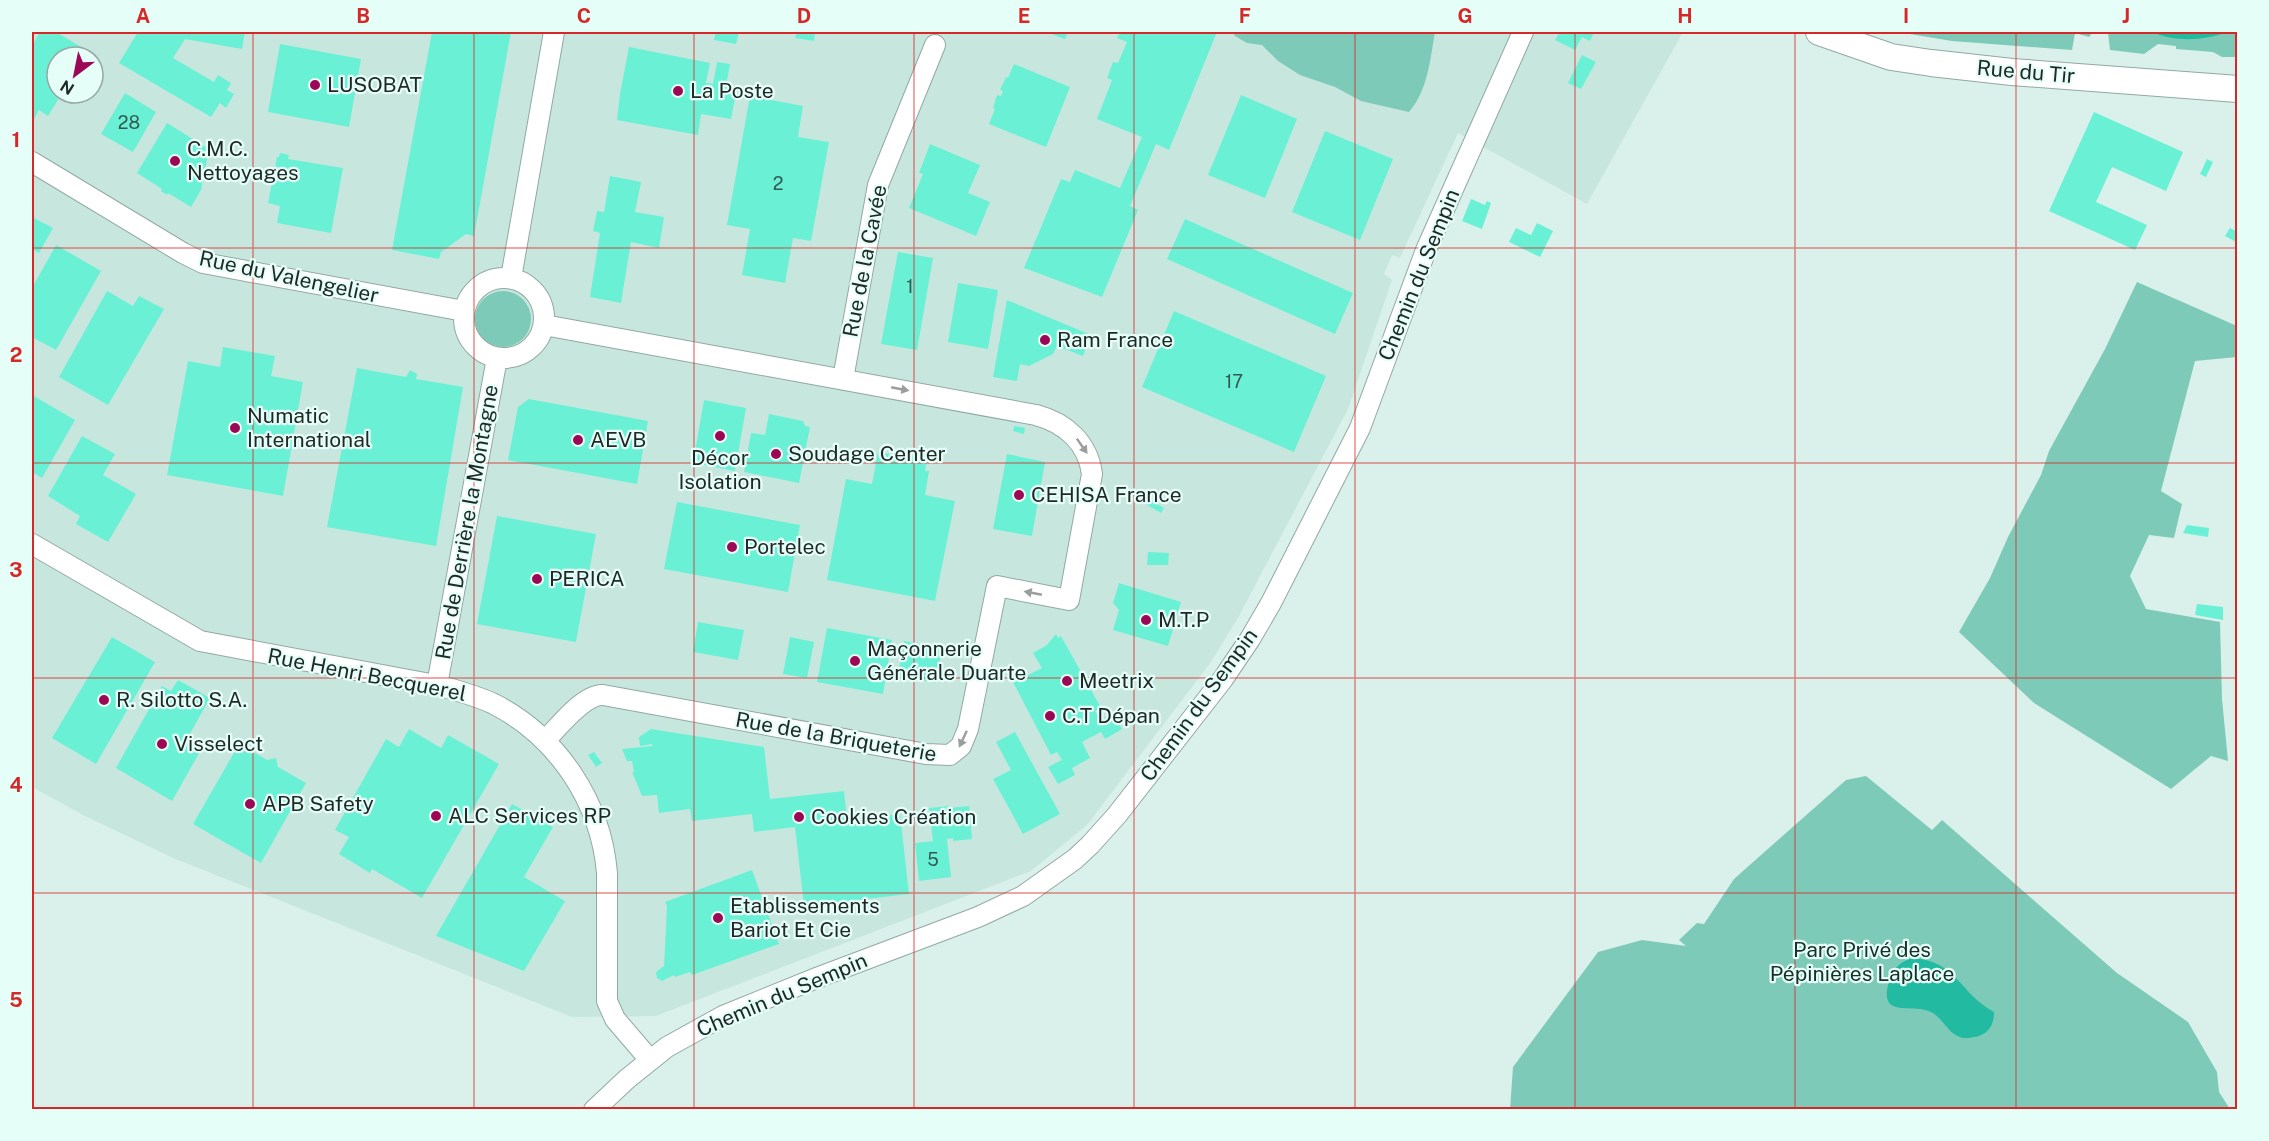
<svg xmlns="http://www.w3.org/2000/svg" width="2269" height="1141" font-family="'Public Sans',sans-serif">
	<style>
		.built { fill: #c7e7de; fill-rule: evenodd }
		.green { fill: #7ecab8 }
		.water { fill: #22bba1 }
		.building { fill: #6af1d5 }
		.lines { fill: none; stroke-linecap: round; stroke-linejoin: round }
		.minor-casing { stroke: #92a9a3; stroke-width: 22 }
		.major-casing { stroke: #92a9a3; stroke-width: 28 }
		.minor { stroke: #fff; stroke-width: 20 }
		.major { stroke: #fff; stroke-width: 26 }
		.oneway { fill: #9a9e9d }
		.grid { fill: none; stroke: #d62828; stroke-width: 1.5; stroke-opacity: 0.55 }
		.poi-dot { fill: #9c0856; stroke: #e6fef8; stroke-width: 2 }
		.labels { text-anchor: middle; stroke-width: 4.5; stroke-linejoin: round; paint-order: stroke }
		.number-label { font-size: 18px; fill: #325a52 }
		.street-label { font-size: 21px; fill: #1f2826; stroke: #e6fef8 }
		.poi-label { font-size: 21px; fill: #1f2826; stroke: #e6fef8; text-anchor: start }
		.park-label { font-size: 21px; fill: #172e29; stroke: #e6fef8 }
		.neatline { fill: none; stroke: #d62828; stroke-width: 2 }
		.grid-label { font-size: 20px; text-anchor: middle; font-weight: bold; fill: #d62828 }
	</style>
	<rect width="100%" height="100%" fill="#d9f1ea"/>
	<path class="built" d="M 32,32 L 1683,32 L 1587,204 L 1458,133 L 1400,258 L 1392,255 L 1384,274 L 1392,280 L 1348,409 L 1239,616 L 1211,662 L 1087,825 L 1031,871 L 656,1016 L 572,1017 L 171,857 L 85,816 L 32,787 ZM 57,57 L 93,57 L 93,93 L 57,93 Z"/>
	<g class="green">
		<path d="M 1233,32 L 1435,32 C 1430,60 1428,90 1409,112 L 1361,101 L 1335,87 L 1300,75 L 1278,61 L 1262,45 L 1247,43 L 1235,36 Z"/>
		<path d="M 1898,32 L 2093,32 L 2089,37 L 2075,33 L 2072,50 L 1952,41 Z"/>
		<path d="M 2108,32 L 2237,32 L 2237,57 L 2222,57 L 2213,52 L 2176,49 L 2176,46 L 2158,44 L 2144,54 L 2110,50 Z"/>
		<path d="M 2137,282 L 2237,326 L 2237,357 L 2195,361 L 2161,491 L 2182,504 L 2174,538 L 2149,535 L 2130,576 L 2146,609 L 2220,622 L 2222,699 L 2228,761 L 2211,756 L 2171,789 L 2034,703 L 1959,632 L 1990,578 L 2008,537 L 2041,475 L 2049,451 L 2105,349 Z"/>
		<circle cx="503" cy="319" r="28"/>
		<path d="M 1866,776 L 1932,830 L 1942,820 L 2117,973 L 2188,1022 L 2217,1072 L 2219,1092 L 2230,1109 L 1510,1110 L 1513,1067 L 1598,952 L 1642,940 L 1686,946 L 1679,940 L 1697,923 L 1704,924 L 1734,879 L 1846,780 Z"/>
	</g>
	<g class="water">
		<path d="M 2152,32 L 2227,32 C 2204,41 2175,42 2152,32 Z"/>
		<path d="M 1913,958 C 1957,961 1959,993 1994,1012 C 1994,1020 1992,1028 1985,1033 C 1979,1037 1975,1037 1968,1038 C 1949,1039 1946,1020 1931,1012 C 1911,1002 1876,1021 1890,978 C 1894,967 1902,961 1913,958 Z"/>
	</g>
	<g class="building">
		<path d="M 40,32 L 56,32 L 88,51 L 84,57 L 57,57 L 57,93 L 62,93 L 48,116 L 39,110 L 32,123 L 32,46 Z"/>
		<path d="M 138,32 L 245,32 L 242,49 L 185,39 L 173,58 L 214,82 L 218,75 L 231,83 L 227,90 L 234,94 L 226,108 L 220,103 L 211,117 L 119,63 Z"/>
		<path d="M 432,32 L 511,32 L 474,236 L 466,234 L 441,252 L 439,259 L 392,250 Z"/>
		<path d="M 716,32 L 739,32 L 736,44 L 714,40 Z"/>
		<path d="M 797,32 L 815,32 L 814,41 L 795,38 Z"/>
		<path d="M 1046,32 L 1068,32 L 1065,39 Z"/>
		<path d="M 1120,32 L 1217,32 L 1169,150 L 1156,144 L 1130,206 L 1138,210 L 1102,297 L 1024,268 L 1061,179 L 1070,182 L 1075,170 L 1120,188 L 1142,137 L 1097,119 L 1112,80 L 1107,78 L 1113,62 L 1118,63 L 1127,42 L 1117,38 Z"/>
		<path d="M 1560,32 L 1594,32 L 1590,41 L 1582,37 L 1575,50 L 1555,40 Z"/>
		<path d="M 280,44 L 361,59 L 349,127 L 268,112 Z"/>
		<path d="M 629,47 L 710,63 L 706,83 L 713,84 L 717,62 L 730,64 L 726,86 L 737,88 L 731,119 L 701,114 L 698,135 L 617,120 L 620,94 Z"/>
		<path d="M 1582,55 L 1596,62 L 1581,89 L 1568,83 Z"/>
		<path d="M 1014,64 L 1070,87 L 1046,147 L 989,124 L 995,109 L 993,108 L 997,95 L 1001,96 L 1003,91 L 1000,90 L 1006,77 L 1008,78 Z"/>
		<path d="M 125,93 L 156,112 L 133,152 L 101,134 Z"/>
		<path d="M 1241,95 L 1297,119 L 1265,198 L 1208,175 Z"/>
		<path d="M 750,96 L 803,106 L 798,137 L 829,142 L 811,241 L 793,238 L 785,283 L 742,275 L 750,229 L 727,225 Z"/>
		<path d="M 2094,112 L 2183,152 L 2166,191 L 2112,167 L 2096,202 L 2147,225 L 2135,250 L 2049,211 Z"/>
		<path d="M 167,123 L 209,149 L 201,190 L 191,207 L 168,193 L 167,195 L 161,191 L 162,189 L 137,173 Z"/>
		<path d="M 1325,131 L 1393,159 L 1360,240 L 1292,212 Z"/>
		<path d="M 930,144 L 980,165 L 968,193 L 990,202 L 976,236 L 909,208 L 923,174 L 919,173 Z"/>
		<path d="M 280,153 L 289,155 L 288,159 L 343,168 L 331,233 L 277,223 L 280,206 L 268,203 L 277,157 L 279,157 Z"/>
		<path d="M 2207,159 L 2213,162 L 2206,177 L 2200,174 Z"/>
		<path d="M 610,176 L 641,182 L 635,212 L 664,217 L 659,248 L 631,242 L 621,303 L 590,297 L 600,233 L 593,231 L 597,211 L 604,212 Z"/>
		<path d="M 1471,199 L 1485,205 L 1487,201 L 1491,203 L 1482,229 L 1462,221 Z"/>
		<path d="M 34,218 L 53,228 L 39,253 L 34,250 L 32,254 L 32,222 Z"/>
		<path d="M 1185,219 L 1353,293 L 1335,334 L 1167,259 Z"/>
		<path d="M 1537,223 L 1553,231 L 1540,257 L 1509,242 L 1516,228 L 1531,235 Z"/>
		<path d="M 2230,228 L 2238,232 L 2238,243 L 2225,236 Z"/>
		<path d="M 56,245 L 101,271 L 56,350 L 32,337 L 32,288 Z"/>
		<path d="M 898,252 L 933,258 L 917,350 L 881,344 Z"/>
		<path d="M 958,283 L 998,290 L 988,349 L 948,342 Z"/>
		<path d="M 107,291 L 133,306 L 139,296 L 164,309 L 108,405 L 59,377 Z"/>
		<path d="M 1007,300 L 1091,335 L 1083,356 L 1057,346 L 1053,354 L 1029,366 L 1020,364 L 1017,381 L 993,377 Z"/>
		<path d="M 1174,311 L 1326,376 L 1294,452 L 1142,387 Z"/>
		<path d="M 223,347 L 275,356 L 271,376 L 303,382 L 283,496 L 167,475 L 188,361 L 220,367 Z"/>
		<path d="M 357,368 L 406,377 L 410,370 L 417,374 L 416,379 L 463,387 L 436,546 L 327,527 Z"/>
		<path d="M 32,395 L 75,420 L 42,478 L 32,472 Z"/>
		<path d="M 529,399 L 648,421 L 637,484 L 508,460 L 518,407 Z"/>
		<path d="M 704,400 L 746,408 L 735,471 L 693,463 Z"/>
		<path d="M 769,414 L 803,421 L 805,426 L 810,427 L 799,483 L 744,472 L 751,433 L 765,435 Z"/>
		<path d="M 1014,426 L 1025,428 L 1024,434 L 1013,431 Z"/>
		<path d="M 82,436 L 115,454 L 103,475 L 136,494 L 108,542 L 76,524 L 80,516 L 48,496 Z"/>
		<path d="M 878,452 L 912,458 L 913,454 L 922,456 L 921,459 L 927,460 L 925,471 L 929,471 L 925,495 L 955,501 L 935,601 L 827,580 L 846,479 L 872,484 Z"/>
		<path d="M 1007,454 L 1045,462 L 1032,536 L 993,529 Z"/>
		<path d="M 1150,500 L 1164,508 L 1161,513 L 1147,505 Z"/>
		<path d="M 677,502 L 800,525 L 788,592 L 664,569 Z"/>
		<path d="M 497,516 L 596,534 L 576,642 L 477,624 Z"/>
		<path d="M 2187,525 L 2209,528 L 2208,537 L 2183,533 Z"/>
		<path d="M 1148,552 L 1169,553 L 1168,565 L 1147,565 Z"/>
		<path d="M 1119,583 L 1181,602 L 1168,646 L 1113,630 L 1119,610 L 1113,603 Z"/>
		<path d="M 2197,604 L 2223,607 L 2223,620 L 2195,615 Z"/>
		<path d="M 698,622 L 744,630 L 738,660 L 693,652 Z"/>
		<path d="M 827,628 L 892,640 L 883,694 L 817,682 Z"/>
		<path d="M 1056,634 L 1058,638 L 1061,636 L 1101,708 L 1095,711 L 1100,720 L 1113,713 L 1122,729 L 1105,739 L 1101,732 L 1082,742 L 1090,758 L 1072,768 L 1075,775 L 1058,784 L 1048,767 L 1062,760 L 1057,752 L 1051,755 L 1013,682 L 1016,680 L 1014,677 L 1028,675 L 1042,668 L 1033,653 L 1047,645 Z"/>
		<path d="M 112,637 L 155,662 L 96,764 L 52,738 Z"/>
		<path d="M 790,637 L 814,642 L 807,678 L 783,674 Z"/>
		<path d="M 904,641 L 942,648 L 936,683 L 898,676 Z"/>
		<path d="M 178,680 L 210,698 L 187,739 L 202,748 L 172,801 L 116,768 L 162,686 L 171,691 Z"/>
		<path d="M 409,729 L 441,748 L 448,735 L 499,764 L 422,898 L 372,869 L 370,873 L 339,854 L 349,837 L 335,830 L 386,739 L 399,747 Z"/>
		<path d="M 651,729 L 764,747 L 770,799 L 844,791 L 847,820 L 900,814 L 909,894 L 804,906 L 795,827 L 754,832 L 752,814 L 692,821 L 690,809 L 659,813 L 657,795 L 642,796 L 632,772 L 634,772 L 632,761 L 627,761 L 622,749 L 652,746 L 652,744 L 640,746 L 639,737 Z"/>
		<path d="M 1015,732 L 1060,814 L 1023,834 L 993,779 L 1011,770 L 996,742 Z"/>
		<path d="M 239,744 L 267,760 L 276,758 L 278,767 L 306,783 L 261,863 L 193,824 Z"/>
		<path d="M 594,752 L 602,763 L 596,767 L 588,755 Z"/>
		<path d="M 512,804 L 553,827 L 524,877 L 565,901 L 524,971 L 436,936 Z"/>
		<path d="M 949,806 L 950,808 L 969,806 L 972,839 L 953,841 L 953,838 L 947,839 L 951,877 L 919,881 L 915,843 L 933,841 L 929,808 Z"/>
		<path d="M 752,870 L 779,944 L 692,975 L 690,972 L 675,977 L 674,975 L 662,981 L 657,978 L 656,972 L 664,966 L 667,906 L 665,902 Z"/>
	</g>
	<g class="lines">
		<defs>
			<g id="minor">
				<path d="M 32,162 L 183,253 L 203,263 L 464,311"/>
				<circle cx="504" cy="318" r="40"/>
				<path d="M 511,278 L 554,32"/>
				<path d="M 544,325 L 1036,415 C 1066,423 1088,443 1092,474 L 1069,600 L 997,586 L 968,729 L 961,746 L 950,755 L 926,754 L 603,695 C 584,694 558,727 545,741"/>
				<path d="M 843,379 L 878,185 L 935,45"/>
				<path d="M 32,544 L 200,641 L 441,686 C 459,691 477,696 494,704 C 558,737 601,802 607,873 L 607,1001 L 615,1019 L 650,1060"/>
				<path d="M 437,685 L 497,358"/>
				<path d="M 594,1110 L 627,1079 L 667,1047 L 723,1016 L 819,977 L 978,917 L 1023,896 L 1075,859 L 1090,845 L 1117,815 L 1223,679 L 1250,639 L 1271,603 L 1360,428 L 1426,250 L 1523,32"/>
			</g>
			<path id="major" d="M 1819,32 L 1891,57 L 1931,63 L 2012,72 L 2238,89"/>
		</defs>
		<use href="#minor" class="minor-casing"/>
		<use href="#major" class="major-casing"/>
		<use href="#minor" class="minor"/>
		<use href="#major" class="major"/>
	</g>
	<defs><path id="oneway-solid" d="M-6-.8H1V-3.2L6.5 0L1 3.2V.8H-6Z" transform="scale(1.5)"/></defs>
	<g class="oneway">
		<use href="#oneway-solid" transform="translate(900 389) rotate(11)"/>
		<use href="#oneway-solid" transform="translate(1082 446) rotate(55)"/>
		<use href="#oneway-solid" transform="translate(1033 593) rotate(-169)"/>
		<use href="#oneway-solid" transform="translate(963 739) rotate(115)"/>
	</g>
	<path class="grid" d="M 253,32 L 253,1110M 474,32 L 474,1110M 694,32 L 694,1110M 914,32 L 914,1110M 1134,32 L 1134,1110M 1355,32 L 1355,1110M 1575,32 L 1575,1110M 1795,32 L 1795,1110M 2016,32 L 2016,1110M 32,248 L 2238,248M 32,463 L 2238,463M 32,678 L 2238,678M 32,893 L 2238,893"/>
	<g class="poi-dot">
		<circle cx="315" cy="85" r="6"/>
		<circle cx="678" cy="91" r="6"/>
		<circle cx="175" cy="161" r="6"/>
		<circle cx="1045" cy="340" r="6"/>
		<circle cx="235" cy="428" r="6"/>
		<circle cx="720" cy="436" r="6"/>
		<circle cx="578" cy="440" r="6"/>
		<circle cx="776" cy="454" r="6"/>
		<circle cx="1019" cy="495" r="6"/>
		<circle cx="732" cy="547" r="6"/>
		<circle cx="537" cy="579" r="6"/>
		<circle cx="1146" cy="620" r="6"/>
		<circle cx="855" cy="661" r="6"/>
		<circle cx="1067" cy="681" r="6"/>
		<circle cx="104" cy="700" r="6"/>
		<circle cx="1050" cy="716" r="6"/>
		<circle cx="162" cy="744" r="6"/>
		<circle cx="250" cy="804" r="6"/>
		<circle cx="436" cy="816" r="6"/>
		<circle cx="799" cy="817" r="6"/>
		<circle cx="718" cy="918" r="6"/>
	</g>
	<g class="labels">
		<g class="number-label">
			<text x="129" y="129">28</text>
			<text x="778" y="190">2</text>
			<text x="910" y="293">1</text>
			<text x="1234" y="388">17</text>
			<text x="933" y="866">5</text>
		</g>
		<g class="street-label">
			<text transform="translate(2026 72) rotate(5)" y="7">Rue du Tir</text>
			<text transform="translate(865 261) rotate(-79)" y="7">Rue de la Cavée</text>
			<text transform="translate(1419 275) rotate(-68)" y="7">Chemin du Sempin</text>
			<text transform="translate(289 277) rotate(12)" y="7">Rue du Valengelier</text>
			<text transform="translate(467 522) rotate(-80)" y="7">Rue de Derrière la Montagne</text>
			<text transform="translate(367 675) rotate(11)" y="7">Rue Henri Becquerel</text>
			<text transform="translate(1199 705) rotate(-54)" y="7">Chemin du Sempin</text>
			<text transform="translate(836 737) rotate(10)" y="7">Rue de la Briqueterie</text>
			<text transform="translate(782 995) rotate(-23)" y="7">Chemin du Sempin</text>
		</g>
		<g class="poi-label">
			<text x="327" y="92">LUSOBAT</text>
			<text x="690" y="98">La Poste</text>
			<text x="187" y="156">C.M.C.<tspan x="187" dy="24">Nettoyages</tspan></text>
			<text x="1057" y="347">Ram France</text>
			<text x="247" y="423">Numatic<tspan x="247" dy="24">International</tspan></text>
			<text x="590" y="447">AEVB</text>
			<text x="788" y="461">Soudage Center</text>
			<text x="720" y="465" text-anchor="middle">Décor<tspan x="720" dy="24">Isolation</tspan></text>
			<text x="1031" y="502">CEHISA France</text>
			<text x="744" y="554">Portelec</text>
			<text x="549" y="586">PERICA</text>
			<text x="1158" y="627">M.T.P</text>
			<text x="867" y="656">Maçonnerie<tspan x="867" dy="24">Générale Duarte</tspan></text>
			<text x="1079" y="688">Meetrix</text>
			<text x="116" y="707">R. Silotto S.A.</text>
			<text x="1062" y="723">C.T Dépan</text>
			<text x="174" y="751">Visselect</text>
			<text x="262" y="811">APB Safety</text>
			<text x="448" y="823">ALC Services RP</text>
			<text x="811" y="824">Cookies Création</text>
			<text x="730" y="913">Etablissements<tspan x="730" dy="24">Bariot Et Cie</tspan></text>
		</g>
		<g class="park-label">
			<text x="1862" y="957">Parc Privé des<tspan x="1862" dy="24">Pépinières Laplace</tspan></text>
		</g>
	</g>
	<rect width="2269" height="1141" fill="none" stroke="#e6fef8" stroke-width="66"/>
	<g transform="translate(75 75) rotate(212)"><circle r="28" fill="#e6fef8" stroke="#96a8a4" stroke-width="1.5"/>
	<path d="M0-4.5L10 22L0 15L-10 22Z" fill="#9c0856"/>
	<text y="-9" font-size="16" font-weight="bold" text-anchor="middle" fill="#1f2826">N</text>
	</g>
	<rect x="33" y="33" width="2203" height="1075" class="neatline"/>
	<g class="grid-label">
		<text x="143" y="23">A</text>
		<text x="363" y="23">B</text>
		<text x="584" y="23">C</text>
		<text x="804" y="23">D</text>
		<text x="1024" y="23">E</text>
		<text x="1245" y="23">F</text>
		<text x="1465" y="23">G</text>
		<text x="1685" y="23">H</text>
		<text x="1906" y="23">I</text>
		<text x="2126" y="23">J</text>
		<text x="16" y="147">1</text>
		<text x="16" y="362">2</text>
		<text x="16" y="577">3</text>
		<text x="16" y="792">4</text>
		<text x="16" y="1007">5</text>
	</g>
</svg>
